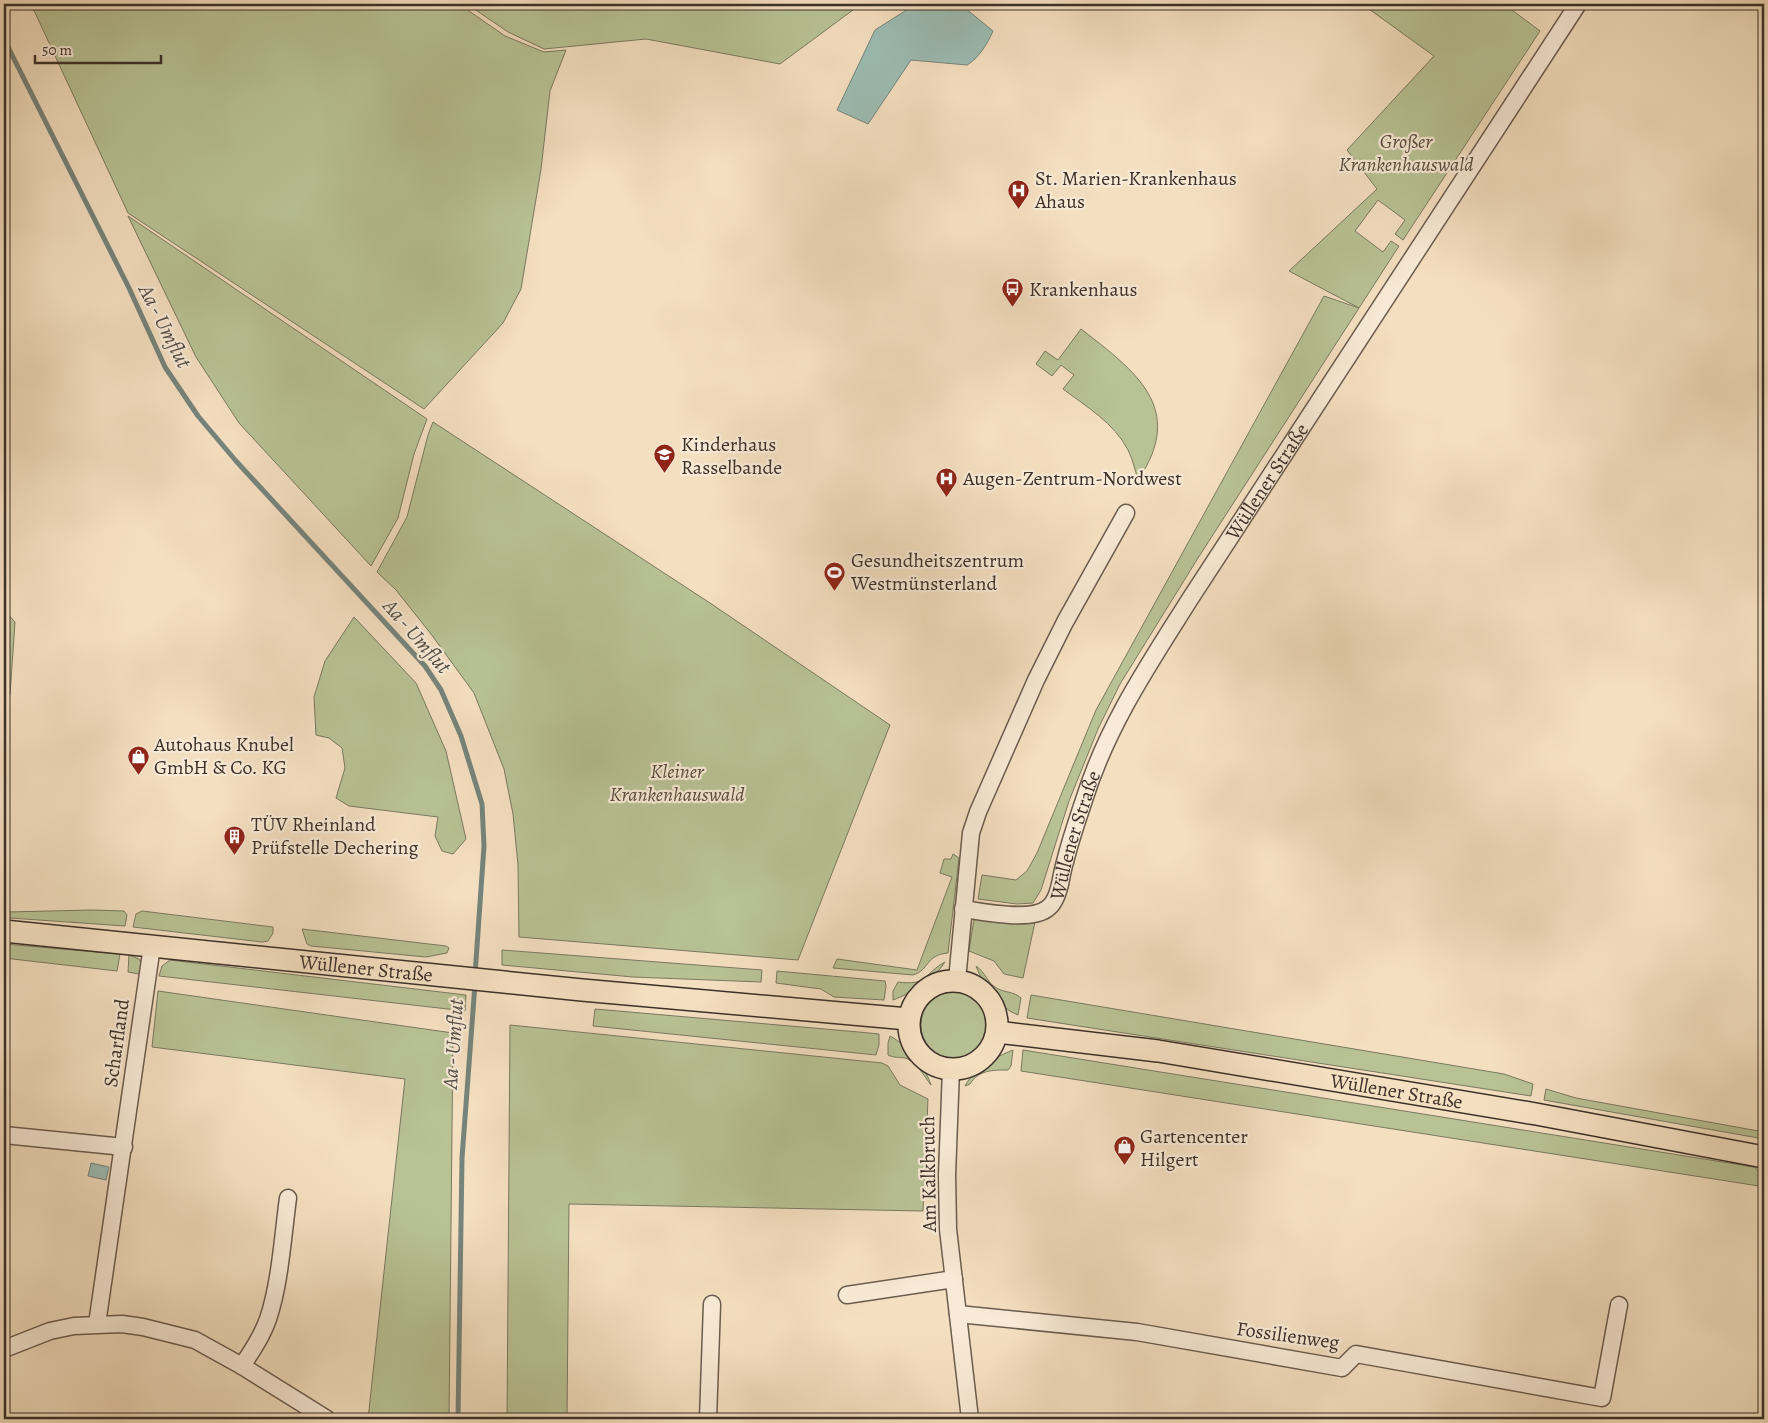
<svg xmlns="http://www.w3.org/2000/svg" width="1768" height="1423" font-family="Alegreya,serif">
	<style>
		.green { fill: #b8c295; stroke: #7a795f }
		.water { fill: #9cbcb3; stroke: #76847c }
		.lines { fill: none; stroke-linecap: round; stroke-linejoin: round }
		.stream { stroke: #76847c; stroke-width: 5 }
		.minor-casing { stroke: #6b5c4f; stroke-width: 19 }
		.major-casing { stroke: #3d3029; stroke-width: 24 }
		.minor { stroke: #f8ead6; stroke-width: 16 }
		.major { stroke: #f4dfc0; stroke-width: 21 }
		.labels { text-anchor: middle; stroke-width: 4.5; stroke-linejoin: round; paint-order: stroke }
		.park-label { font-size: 20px; font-style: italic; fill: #564d3f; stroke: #f8ead6 }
		.poi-label { font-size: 20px; fill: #3d3029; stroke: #f8ead6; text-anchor: start }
		.street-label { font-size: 20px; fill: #3d3029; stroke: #f8ead6 }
		.water-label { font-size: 21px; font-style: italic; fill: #504c45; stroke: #f8ead6 }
	</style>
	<rect width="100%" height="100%" fill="#f4dfc0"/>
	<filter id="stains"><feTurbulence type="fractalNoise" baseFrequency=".004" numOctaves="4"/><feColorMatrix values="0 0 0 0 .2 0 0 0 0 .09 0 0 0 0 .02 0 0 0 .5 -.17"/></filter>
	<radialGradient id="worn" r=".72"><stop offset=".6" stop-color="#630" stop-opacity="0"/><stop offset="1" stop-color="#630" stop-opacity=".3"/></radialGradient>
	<g class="green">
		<path d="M 31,4 L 459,4 L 505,36 L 544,52 L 566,50 L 550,91 L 541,169 L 521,289 L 503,323 L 424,409 L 128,213 Z"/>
		<path d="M 467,4 L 861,4 L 780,64 L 646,39 L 544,49 L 508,32 Z"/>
		<path d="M 1362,4 L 1504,4 L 1540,31 L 1403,240 L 1395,234 L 1405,220 L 1378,200 L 1355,231 L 1383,252 L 1391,241 L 1399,246 L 1359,308 L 1289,271 L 1377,189 L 1347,150 L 1434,56 Z"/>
		<path d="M 128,216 L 427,419 L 414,454 L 398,518 L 371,566 L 239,423 L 196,357 Z"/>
		<path d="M 1324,296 L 1359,308 L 1198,558 L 1120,684 L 1098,729 L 1069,801 L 1041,890 L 1033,903 L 1017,904 L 978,899 L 982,875 L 1016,880 L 1027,871 L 1037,853 L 1096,710 Z"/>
		<path d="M 1081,329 C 1135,371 1187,408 1138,480 C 1135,470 1133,460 1128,450 C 1114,423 1087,407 1063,389 L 1074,375 L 1061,365 L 1052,376 L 1036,364 L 1045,351 L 1058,360 Z"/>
		<path d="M 433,422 L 710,603 L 890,725 L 798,960 L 519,937 L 518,865 L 513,814 L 504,769 L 474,693 L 431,634 L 396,590 L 377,572 L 407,517 L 428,435 Z"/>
		<path d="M 4,610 L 15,622 L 10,695 L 4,694 Z"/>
		<path d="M 354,617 L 416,683 L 446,751 L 466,839 L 453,854 L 442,851 L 435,836 L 438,817 L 349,806 L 336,798 L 345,768 L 342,748 L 329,738 L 316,735 L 314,697 L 325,661 Z"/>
		<path d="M 953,854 L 959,858 L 948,953 C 925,955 930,970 913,975 L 833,968 L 837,959 L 917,970 L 952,877 L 940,873 L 944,859 L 951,859 Z"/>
		<path d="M 92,910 L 124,911 L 127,915 L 125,926 L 10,918 L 6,912 Z"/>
		<path d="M 142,911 L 273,927 L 273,933 L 268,941 L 262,942 L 133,927 L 136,914 Z"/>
		<path d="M 974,919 L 1017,923 L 1035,922 L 1023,978 L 1004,974 L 994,961 L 969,951 Z"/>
		<path d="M 302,929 L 446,946 L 449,948 L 447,953 L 426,957 L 311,946 L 307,944 Z"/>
		<path d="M 4,944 L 120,954 L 117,971 L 4,958 Z"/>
		<path d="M 502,950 L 762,970 L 761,982 L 633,977 L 502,965 Z"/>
		<path d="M 129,955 L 139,959 L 145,970 L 144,975 L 128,972 Z"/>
		<path d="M 170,960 L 466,995 L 465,1011 L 159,976 L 162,966 Z"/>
		<path d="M 945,962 C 933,981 914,992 893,1000 L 893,991 L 898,982 C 928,986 923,974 945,962 Z"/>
		<path d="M 976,966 C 986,973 987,982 995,987 C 1003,993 1014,991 1021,998 L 1018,1015 C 999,1008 983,985 976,966 Z"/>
		<path d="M 777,971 L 885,981 L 886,986 L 884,1000 L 834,997 L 821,989 L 776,983 Z"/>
		<path d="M 158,991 L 453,1033 L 449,1419 L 368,1419 L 405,1079 L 152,1047 Z"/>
		<circle cx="954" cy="1025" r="33"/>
		<path d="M 1031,995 L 1504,1074 L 1533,1084 L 1531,1096 L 1027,1018 Z"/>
		<path d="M 595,1009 L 859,1032 L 879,1034 L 879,1045 L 876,1055 L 593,1026 Z"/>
		<path d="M 510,1025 L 882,1063 L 888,1066 L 900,1085 L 928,1099 L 923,1211 L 569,1204 L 567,1419 L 507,1419 Z"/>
		<path d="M 890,1036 C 906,1044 926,1068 931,1085 C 924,1076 916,1061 905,1058 C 899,1057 894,1058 888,1055 L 888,1043 Z"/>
		<path d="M 1013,1050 L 1011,1066 L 1008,1070 C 992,1070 979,1070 970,1084 L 965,1086 C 976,1066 994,1058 1013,1050 Z"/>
		<path d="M 1023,1050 L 1754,1167 L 1760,1172 L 1759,1186 L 1021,1071 Z"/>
		<path d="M 1546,1089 L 1576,1098 L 1764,1132 L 1764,1139 L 1544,1100 Z"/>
	</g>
	<g class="water">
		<path d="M 916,4 L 953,4 L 965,8 L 993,31 C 988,43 978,59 967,65 L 911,60 L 868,124 L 837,110 L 875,30 Z"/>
		<path d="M 91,1163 L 109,1167 L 106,1180 L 88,1176 Z"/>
	</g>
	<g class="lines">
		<g class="stream">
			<path d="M 4,39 L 129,288 L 165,367 L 198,416 L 236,461 L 425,666 L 441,690 L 461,736 L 482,804 L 484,846 L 475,975"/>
			<path d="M 458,1419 L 462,1158 L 475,984"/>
		</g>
		<defs>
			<g id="minor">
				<path id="s1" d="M 963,909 C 983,912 1032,922 1048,908 C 1051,906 1054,901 1055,899 C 1061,888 1061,874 1065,862 C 1070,841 1077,821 1084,800 C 1107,726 1149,664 1190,599 L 1578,4"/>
				<path d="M 957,980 L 971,833 L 978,812 L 1036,680 L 1065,622 L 1126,513"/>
				<path d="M 951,1069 L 947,1175 L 948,1229 L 970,1419"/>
				<path d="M 4,1135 L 124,1147"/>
				<path d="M 847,1295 L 954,1279"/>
				<path d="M 958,1314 L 1137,1332 L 1342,1368 L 1356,1354 L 1602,1398 L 1619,1305"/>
				<path d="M 97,1324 L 152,946"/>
				<path d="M 4,1349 L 50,1331 L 74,1326 L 122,1324 L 143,1327 L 195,1340 L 242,1366 L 327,1419"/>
				<path d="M 242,1366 C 252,1351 262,1336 268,1319 C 280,1284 283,1235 288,1198"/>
				<path d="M 708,1419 L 712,1304"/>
			</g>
			<g id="major">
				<path id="s2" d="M 4,931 L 582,990 L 908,1019"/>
				<circle cx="953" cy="1025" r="44"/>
				<path id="s3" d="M 997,1032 L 1158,1051 L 1536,1114 L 1764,1157"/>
			</g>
		</defs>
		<use href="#minor" class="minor-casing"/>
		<use href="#major" class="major-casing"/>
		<use href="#minor" class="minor"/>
		<use href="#major" class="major"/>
	</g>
	<defs>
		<symbol id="hospital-pin" viewBox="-11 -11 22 30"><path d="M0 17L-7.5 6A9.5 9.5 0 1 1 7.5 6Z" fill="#8f2418" stroke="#f8ead6"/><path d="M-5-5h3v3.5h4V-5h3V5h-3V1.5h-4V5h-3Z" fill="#fff"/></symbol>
		<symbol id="bus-pin" viewBox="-11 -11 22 30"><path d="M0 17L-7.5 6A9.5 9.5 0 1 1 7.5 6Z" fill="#8f2418" stroke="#f8ead6"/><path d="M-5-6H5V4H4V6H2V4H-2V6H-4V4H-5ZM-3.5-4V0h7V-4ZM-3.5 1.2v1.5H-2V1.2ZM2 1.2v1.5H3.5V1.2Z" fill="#fff"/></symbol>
		<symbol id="school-pin" viewBox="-11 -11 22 30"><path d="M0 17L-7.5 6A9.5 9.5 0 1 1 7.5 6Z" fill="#8f2418" stroke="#f8ead6"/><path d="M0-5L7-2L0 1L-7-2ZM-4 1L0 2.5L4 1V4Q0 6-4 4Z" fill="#fff"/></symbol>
		<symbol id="stadium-pin" viewBox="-11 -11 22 30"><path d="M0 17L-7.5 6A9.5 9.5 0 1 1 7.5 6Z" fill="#8f2418" stroke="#f8ead6"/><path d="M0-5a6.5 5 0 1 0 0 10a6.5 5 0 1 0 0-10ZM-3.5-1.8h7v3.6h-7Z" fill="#fff"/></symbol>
		<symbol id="shop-pin" viewBox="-11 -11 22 30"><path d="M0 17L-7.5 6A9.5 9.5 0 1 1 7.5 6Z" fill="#8f2418" stroke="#f8ead6"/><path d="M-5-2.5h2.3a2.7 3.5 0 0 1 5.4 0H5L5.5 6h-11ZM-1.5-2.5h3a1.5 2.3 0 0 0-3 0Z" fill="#fff"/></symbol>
		<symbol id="building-pin" viewBox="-11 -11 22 30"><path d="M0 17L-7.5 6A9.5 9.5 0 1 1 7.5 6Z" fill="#8f2418" stroke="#f8ead6"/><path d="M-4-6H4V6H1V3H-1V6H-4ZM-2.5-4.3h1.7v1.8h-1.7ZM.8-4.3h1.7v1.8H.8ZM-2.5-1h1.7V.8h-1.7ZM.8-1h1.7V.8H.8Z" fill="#fff"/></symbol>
	</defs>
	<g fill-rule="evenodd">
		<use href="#hospital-pin" x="1006" y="178" width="25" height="34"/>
		<use href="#bus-pin" x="1000" y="276" width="25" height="34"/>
		<use href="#school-pin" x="652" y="442" width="25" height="34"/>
		<use href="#hospital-pin" x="934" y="466" width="25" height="34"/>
		<use href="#stadium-pin" x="822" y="560" width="25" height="34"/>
		<use href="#shop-pin" x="126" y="744" width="25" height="34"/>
		<use href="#building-pin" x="222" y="824" width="25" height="34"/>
		<use href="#shop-pin" x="1112" y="1134" width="25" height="34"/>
	</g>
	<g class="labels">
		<g class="park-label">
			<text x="1406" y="148">Großer<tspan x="1406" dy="23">Krankenhauswald</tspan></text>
			<text x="677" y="778">Kleiner<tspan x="677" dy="23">Krankenhauswald</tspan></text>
		</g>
		<g class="poi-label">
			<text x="1035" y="185">St. Marien-Krankenhaus<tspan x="1035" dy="23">Ahaus</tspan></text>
			<text x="1029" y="296">Krankenhaus</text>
			<text x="681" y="451">Kinderhaus<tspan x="681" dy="23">Rasselbande</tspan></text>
			<text x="963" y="485">Augen-Zentrum-Nordwest</text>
			<text x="851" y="567">Gesundheitszentrum<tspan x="851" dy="23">Westmünsterland</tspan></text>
			<text x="154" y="751">Autohaus Knubel<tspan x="154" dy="23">GmbH &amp; Co. KG</tspan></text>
			<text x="251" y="831">TÜV Rheinland<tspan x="251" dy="23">Prüfstelle Dechering</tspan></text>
			<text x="1140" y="1143">Gartencenter<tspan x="1140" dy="23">Hilgert</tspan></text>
		</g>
		<g class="street-label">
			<text dy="7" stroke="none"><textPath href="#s1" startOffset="570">Wüllener Straße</textPath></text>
			<text dy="7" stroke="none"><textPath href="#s1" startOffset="165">Wüllener Straße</textPath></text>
			<text dy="7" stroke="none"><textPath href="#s2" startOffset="364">Wüllener Straße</textPath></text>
			<text transform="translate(116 1043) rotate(-82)" y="7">Scharfland</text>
			<text dy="7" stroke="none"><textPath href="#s3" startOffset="404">Wüllener Straße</textPath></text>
			<text transform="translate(928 1174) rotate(-91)" y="7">Am Kalkbruch</text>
			<text transform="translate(1288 1335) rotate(8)" y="7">Fossilienweg</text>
		</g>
		<g class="water-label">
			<text transform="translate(165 326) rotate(63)" y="7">Aa - Umflut</text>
			<text transform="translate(417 636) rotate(49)" y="7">Aa - Umflut</text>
			<text transform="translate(453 1044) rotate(-86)" y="7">Aa - Umflut</text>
		</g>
	</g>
	<rect width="1768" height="1423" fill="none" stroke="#f4dfc0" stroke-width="20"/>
	<rect x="5" y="5" width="1758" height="1413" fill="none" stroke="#3d3029" stroke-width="2.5"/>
	<rect x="10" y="10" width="1748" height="1403" fill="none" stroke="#3d3029"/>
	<path d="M35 55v8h126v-8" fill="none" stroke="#3d3029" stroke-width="2.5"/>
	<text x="42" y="55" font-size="15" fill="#3d3029" stroke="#f8ead6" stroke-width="4" paint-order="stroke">50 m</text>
	<rect width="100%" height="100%" filter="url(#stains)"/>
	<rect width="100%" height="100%" fill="url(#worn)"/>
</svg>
